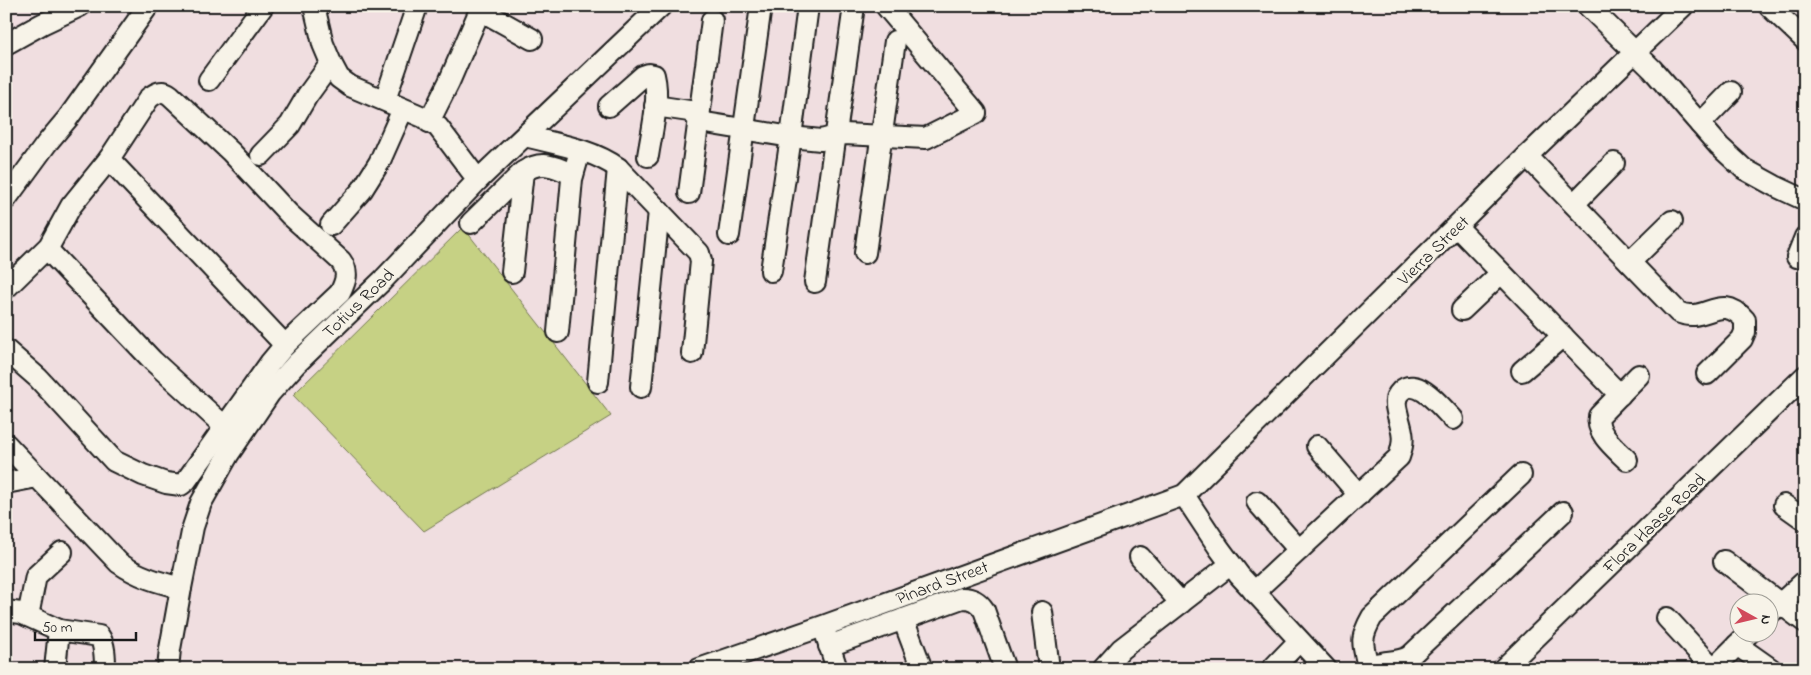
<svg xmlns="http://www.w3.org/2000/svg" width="1811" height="675" font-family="'Indie Flower',sans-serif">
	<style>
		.green { fill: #c6d184; stroke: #717650 }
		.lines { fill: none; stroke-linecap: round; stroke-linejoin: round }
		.minor-casing { stroke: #1c1c1c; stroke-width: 24 }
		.minor { stroke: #f7f3e8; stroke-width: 20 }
		.labels { text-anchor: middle; stroke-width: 5; stroke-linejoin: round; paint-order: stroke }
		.street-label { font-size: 18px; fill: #1c1c1c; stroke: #f7f3e8 }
	</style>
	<rect width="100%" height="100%" fill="#f0dee0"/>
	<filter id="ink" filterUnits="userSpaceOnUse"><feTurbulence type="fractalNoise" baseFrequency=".02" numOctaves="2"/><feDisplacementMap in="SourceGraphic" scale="10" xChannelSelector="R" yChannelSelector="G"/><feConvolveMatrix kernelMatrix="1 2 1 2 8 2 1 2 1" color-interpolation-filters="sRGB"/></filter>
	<g filter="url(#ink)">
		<path class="green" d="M 463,227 L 611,416 L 424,531 L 293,395 Z"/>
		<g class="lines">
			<defs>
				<g id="minor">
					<path d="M 314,6 L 323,44 L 331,63 L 339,78 L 350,86 L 423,117 L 438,127 L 478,180"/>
					<path d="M 1588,6 L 1652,69 L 1719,146 L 1744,169 L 1775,186 L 1805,200"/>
					<path d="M 1769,6 L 1805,40"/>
					<path d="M 6,44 L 42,24 L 80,6"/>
					<path d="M 209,80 L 263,6"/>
					<path d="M 385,100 L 417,6"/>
					<path d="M 609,106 L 643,76 L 649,74 L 654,75 C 660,100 652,130 648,156"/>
					<path d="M 655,106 L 689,111 L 706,123 L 791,137 L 821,140 L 844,134 L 926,138 L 976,113 L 886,6"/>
					<path d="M 429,122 L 449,82 L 480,10 L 532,39"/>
					<path d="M 1700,124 L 1731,92"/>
					<path d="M 525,136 C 556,144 592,149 618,168 L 699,253 L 701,261 L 692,353"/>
					<path d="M 261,155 L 290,125 L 307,96 L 331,63"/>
					<path d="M 1527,156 L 1678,312 C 1705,325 1720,291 1745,320 L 1745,332 L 1742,339 L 1707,374"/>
					<path d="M 109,159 L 285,345"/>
					<path d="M 689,193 L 712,20"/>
					<path d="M 6,199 L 47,143 L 68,118 L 148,6"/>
					<path d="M 1574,204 L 1614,163"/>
					<path d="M 471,223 L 523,172 C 543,159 553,167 573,174"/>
					<path d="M 331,225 L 362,190 L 379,163 L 403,109"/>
					<path d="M 1457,227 L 1620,395"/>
					<path d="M 729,235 L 761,6"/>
					<path d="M 47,249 L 153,361 L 224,426"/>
					<path d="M 865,253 L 895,41"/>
					<path d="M 1797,257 L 1805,237"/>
					<path d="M 1630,262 L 1672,221"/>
					<path d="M 771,271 L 791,137 L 808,6"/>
					<path d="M 512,272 L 523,172"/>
					<path d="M 815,282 L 854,6"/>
					<path d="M 6,288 L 49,246 L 71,206 L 109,159 L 149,98 C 156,93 162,89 170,95 L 231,152 L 289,214 L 341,261 C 349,272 346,281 340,293 L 285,345 L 270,363 L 186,481 L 181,485 L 166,483 L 143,475 L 114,461 L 38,378 L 6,350"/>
					<path d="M 1462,310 L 1501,273"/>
					<path d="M 558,332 L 572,179 L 580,151"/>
					<path d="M 1522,371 L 1563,336"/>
					<path d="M 598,382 L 618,168"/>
					<path d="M 641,387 L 659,211"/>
					<path d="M 6,444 L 119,563 C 139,577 158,582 181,588"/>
					<path d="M 1317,446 L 1359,495"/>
					<path d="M 1627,460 C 1616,449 1595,433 1599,416 L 1639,375"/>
					<path d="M 6,483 L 37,477"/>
					<path d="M 1184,495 L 1219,548 L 1239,575 L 1326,669"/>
					<path d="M 1257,502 L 1299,550"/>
					<path d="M 1784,505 L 1805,520"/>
					<path d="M 1140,557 L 1181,603"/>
					<path d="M 1724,561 L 1805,622"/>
					<path d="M 1254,592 L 1399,457 C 1405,440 1403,433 1398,416 C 1397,411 1395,406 1396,401 C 1396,397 1398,394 1401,391 C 1417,375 1442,408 1453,419"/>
					<path d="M 6,611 L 21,613 L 59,630 L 99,636 C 105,644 105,658 105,669"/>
					<path d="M 1042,612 L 1049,669"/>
					<path d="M 1768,615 L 1805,581"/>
					<path d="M 28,616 L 36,576 L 62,552"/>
					<path d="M 1667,618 L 1713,668"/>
					<path d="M 903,619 L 922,669"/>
					<path d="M 826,635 L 837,669"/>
					<path d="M 1737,645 L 1771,669"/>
					<path d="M 829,646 L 962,598 C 972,598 978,601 984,610 L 1005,669"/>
					<path d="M 1368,666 C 1362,643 1360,638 1372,617 L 1521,475"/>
					<path d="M 55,669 L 59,630"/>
					<path d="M 168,669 L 170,649 L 181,588 L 193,527 L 201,503 L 228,455 L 270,393 L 296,364 L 382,281 L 478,180 L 661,6"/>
					<path d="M 699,669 L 823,626 L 1184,495 L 1527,156 L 1683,6"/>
					<path d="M 1103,669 L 1121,649 L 1231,564"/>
					<path d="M 1272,669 L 1299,641"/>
					<path d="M 1364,669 C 1380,659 1398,664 1410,656 L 1563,512"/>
					<path d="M 1503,669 L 1805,376"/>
					<path d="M 1713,669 L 1750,632"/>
				</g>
			</defs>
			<use href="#minor" class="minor-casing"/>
			<use href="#minor" class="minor"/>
		</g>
	</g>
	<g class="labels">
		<g class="street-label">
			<text transform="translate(1433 250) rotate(-44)" y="6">Vierra Street</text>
			<text transform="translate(358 303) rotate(-44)" y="6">Totius Road</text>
			<text transform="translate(1654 523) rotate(-44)" y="6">Flora Haase Road</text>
			<text transform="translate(942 582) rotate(-20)" y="6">Pinard Street</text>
		</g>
	</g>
	<rect width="1811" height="675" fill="none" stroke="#f7f3e8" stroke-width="25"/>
	<rect x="12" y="12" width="1786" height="650" fill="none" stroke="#1c1c1c" stroke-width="2" filter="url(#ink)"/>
	<g transform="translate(1754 618) rotate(98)"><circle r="24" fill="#f7f3e8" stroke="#9f9d96"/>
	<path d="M0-4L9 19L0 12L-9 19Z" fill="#d1495b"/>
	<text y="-8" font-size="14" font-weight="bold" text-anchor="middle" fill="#1c1c1c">N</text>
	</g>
	<path d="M35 632v8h101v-8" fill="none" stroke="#1c1c1c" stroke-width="2.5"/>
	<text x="42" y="632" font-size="15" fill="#1c1c1c" stroke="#f7f3e8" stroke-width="4" paint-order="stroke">50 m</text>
</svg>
